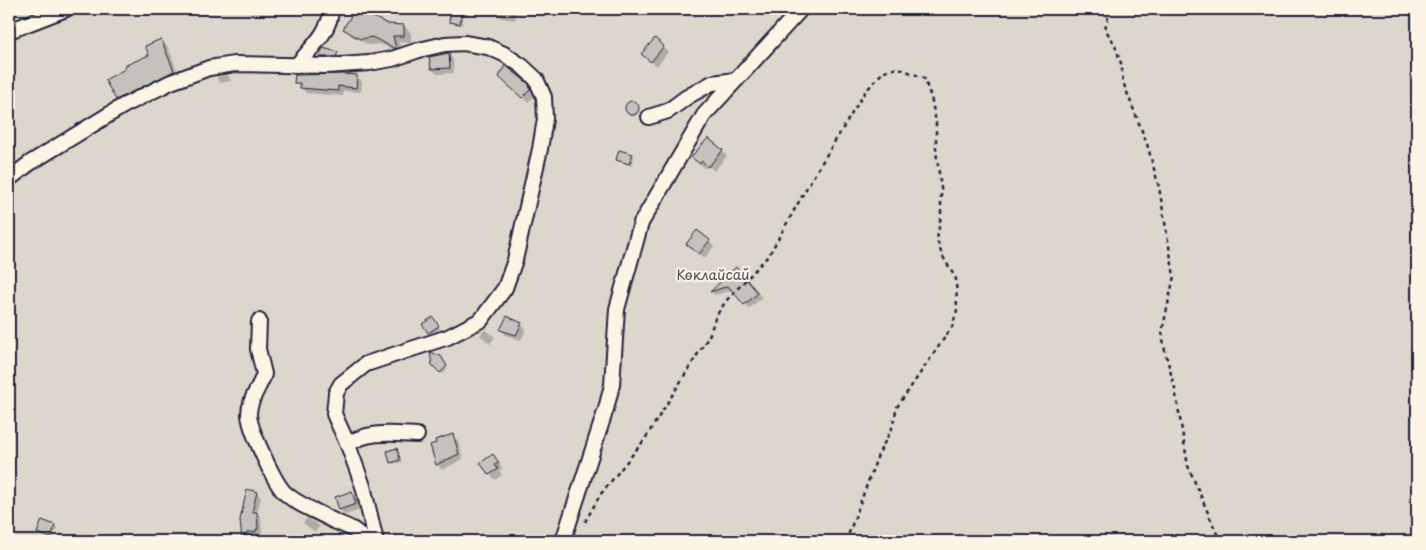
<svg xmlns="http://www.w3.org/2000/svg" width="1426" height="550" font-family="'Playpen Sans',sans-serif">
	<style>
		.green { fill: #dcd6cc; stroke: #7f7c84 }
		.shadow { fill: #0003 }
		.building { fill: #c6c1bb; stroke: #22223b }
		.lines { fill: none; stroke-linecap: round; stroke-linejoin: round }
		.minor-casing { stroke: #22223b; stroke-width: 18 }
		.path { stroke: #22223b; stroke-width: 2.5; stroke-dasharray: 4 4; stroke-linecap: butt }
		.minor { stroke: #fcf5e5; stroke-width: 14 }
		.labels { text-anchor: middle; stroke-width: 4; stroke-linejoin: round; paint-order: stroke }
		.park-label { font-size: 14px; fill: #504f5f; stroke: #fcf5e5 }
	</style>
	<rect width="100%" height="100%" fill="#fcf5e5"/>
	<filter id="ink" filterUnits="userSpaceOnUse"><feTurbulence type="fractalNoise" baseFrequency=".02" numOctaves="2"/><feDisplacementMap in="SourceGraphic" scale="10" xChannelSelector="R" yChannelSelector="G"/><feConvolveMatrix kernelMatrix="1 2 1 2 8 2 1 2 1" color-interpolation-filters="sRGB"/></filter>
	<g filter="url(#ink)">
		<rect class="green" x="9" y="9" width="1408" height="532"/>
		<g class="shadow">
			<path d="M 452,9 L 464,12 L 462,25 L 450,22 Z"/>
			<path d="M 498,9 L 517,9 L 515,20 L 502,18 L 497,13 Z"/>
			<path d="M 9,13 L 14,22 L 9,25 Z"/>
			<path d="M 380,25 L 404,26 L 411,33 L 411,43 L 399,42 L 402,54 L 381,44 L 369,45 L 352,36 L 345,29 Z"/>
			<path d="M 161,40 L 168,47 L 180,79 L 124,107 L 117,99 Z"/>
			<path d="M 9,43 L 16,57 L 9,60 Z"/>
			<path d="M 663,47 L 668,52 L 657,66 L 648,59 Z"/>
			<path d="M 337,53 L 338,58 L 322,59 L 320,57 Z"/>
			<path d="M 448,54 L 453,60 L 454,73 L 437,74 L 432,69 Z"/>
			<path d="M 228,75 L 231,81 L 220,83 L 218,81 L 217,77 Z"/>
			<path d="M 357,76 L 362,82 L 361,92 L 343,91 L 343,96 L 306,93 L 296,82 Z"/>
			<path d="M 506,82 L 528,85 L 534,91 L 534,96 L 528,102 Z"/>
			<circle cx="633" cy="110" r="6"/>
			<path d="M 722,151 L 727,156 L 714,171 L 708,165 L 705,169 L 698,162 Z"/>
			<path d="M 632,155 L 634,157 L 632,166 L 617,160 Z"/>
			<path d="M 709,241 L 714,246 L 705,258 L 693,249 Z"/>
			<path d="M 736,268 L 762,298 L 749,308 L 732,290 L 715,295 L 712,292 Z"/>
			<path d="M 435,321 L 440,329 L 431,335 L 423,324 Z"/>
			<path d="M 521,324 L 526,330 L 521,340 L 506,335 L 501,329 Z"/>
			<path d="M 485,329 L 495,337 L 490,344 L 480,335 Z"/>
			<path d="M 440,357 L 447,370 L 443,374 L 433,365 Z"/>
			<path d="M 452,436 L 458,441 L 463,459 L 442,470 L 437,464 Z"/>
			<path d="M 397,450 L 402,462 L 393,464 L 391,462 Z"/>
			<path d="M 493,456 L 503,469 L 499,471 L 502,475 L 495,480 L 482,463 Z"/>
			<path d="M 248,491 L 257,493 L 261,498 L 257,513 L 261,517 L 262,533 L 260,533 L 260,536 L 252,536 L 250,541 L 245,541 L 243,539 Z"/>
			<path d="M 352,493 L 357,498 L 361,510 L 345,515 L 340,510 L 337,498 Z"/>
			<path d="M 307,518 L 320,526 L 315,532 L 303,523 Z"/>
			<path d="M 55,526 L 57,528 L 53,539 L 39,533 Z"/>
			<path d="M 388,535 L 398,537 L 402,541 L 386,541 Z"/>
		</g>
		<g class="building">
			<path d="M 355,9 L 388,24 L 404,25 L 404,36 L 393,36 L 396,49 L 372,37 L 360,39 L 343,29 Z"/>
			<path d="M 451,9 L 462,9 L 460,24 L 449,22 Z"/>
			<path d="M 655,38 L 664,46 L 651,62 L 641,54 Z"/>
			<path d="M 161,39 L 174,71 L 116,100 L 105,80 L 125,69 L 124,66 L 149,55 L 145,46 Z"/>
			<path d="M 323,48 L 338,52 L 336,57 L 319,57 Z"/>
			<path d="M 449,53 L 450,68 L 431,69 L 429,57 Z"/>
			<path d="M 505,65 L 529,84 L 530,90 L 522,98 L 499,77 Z"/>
			<path d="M 344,74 L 357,75 L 356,88 L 338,86 L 338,91 L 300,88 L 300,83 L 294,83 L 295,75 Z"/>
			<circle cx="632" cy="108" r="7"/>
			<path d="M 708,138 L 723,150 L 708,167 L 702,161 L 700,164 L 691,157 Z"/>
			<path d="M 619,150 L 633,154 L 629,164 L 616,160 Z"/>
			<path d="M 697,230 L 710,240 L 699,254 L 686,244 Z"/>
			<path d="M 736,267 L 758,293 L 744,305 L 728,286 L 710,292 Z"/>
			<path d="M 507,316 L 522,323 L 516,335 L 500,330 Z"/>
			<path d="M 433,317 L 439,326 L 428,333 L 422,324 Z"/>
			<path d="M 430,352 L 441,356 L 447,366 L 440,373 L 432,365 Z"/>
			<path d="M 453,434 L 459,454 L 436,465 L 430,445 L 436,443 L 435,440 Z"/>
			<path d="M 397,448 L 400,460 L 390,463 L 387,451 Z"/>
			<path d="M 493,454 L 499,463 L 495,465 L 498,469 L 489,475 L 480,463 Z"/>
			<path d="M 247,489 L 257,492 L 252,512 L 257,512 L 258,529 L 256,529 L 256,532 L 247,532 L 245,540 L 242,540 L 240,520 Z"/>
			<path d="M 352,491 L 356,504 L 339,510 L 335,497 Z"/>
			<path d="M 42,520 L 55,525 L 51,538 L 37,533 Z"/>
		</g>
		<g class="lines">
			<defs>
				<g id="minor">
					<path d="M 9,31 L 66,9"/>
					<path d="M 296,66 C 310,49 331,31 331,9"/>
					<path d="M 649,117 L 668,111 L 687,97 L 712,83 L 736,80"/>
					<path d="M 9,179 L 30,163 L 123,106 L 171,82 L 209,68 L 235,64 L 327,66 L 369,63 L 392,59 L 419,50 L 445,44 L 464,43 L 488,47 L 504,54 L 522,66 L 536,79 L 544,97 L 545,119 L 540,149 L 515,260 L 505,288 L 481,320 L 448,337 L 366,364 L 341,384 L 336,393 L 334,414 L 348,445 L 363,486 L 376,541"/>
					<path d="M 259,321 L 258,349 L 264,374 C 260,387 249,399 249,414 C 249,428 273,479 283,491 C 294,503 316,511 330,519 C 343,526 356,527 364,541"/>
					<path d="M 348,445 C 366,430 394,434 417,435"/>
					<path d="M 563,541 L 606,409 L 612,385 L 617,309 L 641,223 L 704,115 L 801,9"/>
				</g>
			</defs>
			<use href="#minor" class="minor-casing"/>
			<g class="path">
				<path d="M 1110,9 L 1105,29 L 1114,43 L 1121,63 L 1123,82 L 1147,144 L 1159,187 L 1174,276 L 1162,332 L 1165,351 L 1175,389 L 1188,466 L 1220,541"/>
				<path d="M 585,522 L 600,495 L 645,439 L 709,336 L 716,316 L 726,301 L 769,255 L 810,182 L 865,92 L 884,71 L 899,68 L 924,78 L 931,97 L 936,122 L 936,151 L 941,188 L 941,215 L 937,240 L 942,255 L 956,279 L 957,310 L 952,327 L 897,407 L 892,428 L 878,455 L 846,541"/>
			</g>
			<use href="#minor" class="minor"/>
		</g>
	</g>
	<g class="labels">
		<g class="park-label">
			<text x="713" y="280">Көклайсай</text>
		</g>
	</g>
	<rect width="1426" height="550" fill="none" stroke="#fcf5e5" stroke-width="30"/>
	<rect x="15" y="15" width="1396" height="520" fill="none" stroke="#22223b" stroke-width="2" filter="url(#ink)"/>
</svg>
